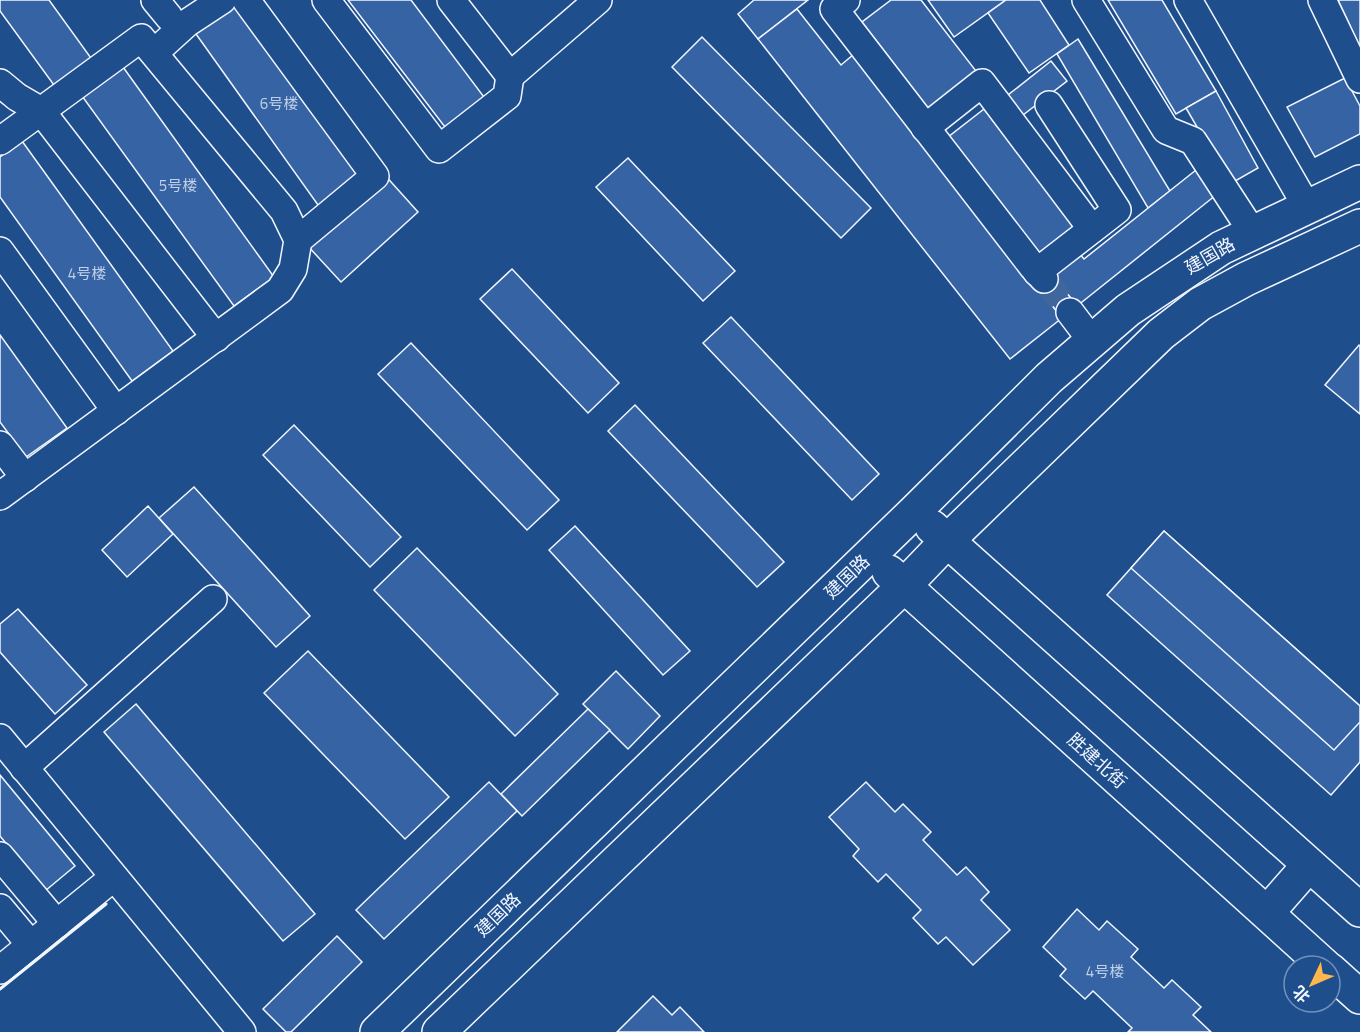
<svg xmlns="http://www.w3.org/2000/svg" width="1360" height="1032" font-family="'Titillium Web','Noto Sans SC',sans-serif">
	<style>
		.building { fill: #3563a3; stroke: #f2f6ff; stroke-width: 1.5 }
		.lines { fill: none; stroke-linecap: round; stroke-linejoin: round }
		.minor-tunnel { stroke: #3f679d; stroke-width: 27; stroke-dasharray: 27 14; stroke-linecap: butt }
		.minor-casing { stroke: #f2f6ff; stroke-width: 30 }
		.major-casing { stroke: #f2f6ff; stroke-width: 36 }
		.minor { stroke: #1f4e8c; stroke-width: 27 }
		.major { stroke: #1f4e8c; stroke-width: 33 }
		.wall { stroke: #f2f6ff; stroke-width: 3 }
		.labels { text-anchor: middle; stroke-width: 4.5; stroke-linejoin: round; paint-order: stroke }
		.number-label { font-size: 15px; fill: #c3d1e8 }
		.street-label { font-size: 18px; fill: #f2f6ff; stroke: #1f4e8c }
	</style>
	<rect width="100%" height="100%" fill="#1f4e8c"/>
	<g class="building">
		<path d="M 0,0 L 49,0 L 96,65 L 59,92 L 0,11 Z"/>
		<path d="M 237,0 L 366,181 L 323,212 L 191,27 Z"/>
		<path d="M 348,0 L 411,0 L 487,101 L 448,131 Z"/>
		<path d="M 754,0 L 808,0 L 758,39 L 738,14 Z"/>
		<path d="M 891,0 L 921,0 L 976,71 L 928,108 L 862,22 Z"/>
		<path d="M 928,0 L 1006,0 L 954,37 Z"/>
		<path d="M 1006,0 L 1040,0 L 1069,45 L 1029,73 L 988,13 Z"/>
		<path d="M 1108,0 L 1162,0 L 1216,91 L 1176,114 Z"/>
		<path d="M 1338,0 L 1360,0 L 1360,47 Z"/>
		<path d="M 797,9 L 841,65 L 854,54 L 1062,318 L 1010,359 L 758,39 Z"/>
		<path d="M 702,37 L 871,208 L 841,238 L 672,67 Z"/>
		<path d="M 1078,39 L 1170,191 L 1148,208 L 1057,54 Z"/>
		<path d="M 1051,61 L 1067,81 L 1023,115 L 1008,95 Z"/>
		<path d="M 123,67 L 274,277 L 234,306 L 82,96 Z"/>
		<path d="M 1345,78 L 1360,106 L 1360,134 L 1315,157 L 1287,107 Z"/>
		<path d="M 1216,91 L 1258,168 L 1230,184 L 1186,108 Z"/>
		<path d="M 984,109 L 1077,230 L 1035,261 L 943,141 Z"/>
		<path d="M 22,141 L 173,351 L 132,381 L 0,197 L 0,157 Z"/>
		<path d="M 628,158 L 735,271 L 703,301 L 596,187 Z"/>
		<path d="M 1196,170 L 1216,195 L 1077,306 L 1051,273 L 1078,252 L 1084,259 Z"/>
		<path d="M 383,173 L 418,212 L 341,282 L 306,244 Z"/>
		<path d="M 512,269 L 619,383 L 588,413 L 480,299 Z"/>
		<path d="M 1051,273 L 1077,306 L 1062,318 L 1036,285 Z"/>
		<path d="M 731,317 L 879,474 L 852,500 L 703,343 Z"/>
		<path d="M 0,335 L 67,428 L 26,457 L 0,422 Z"/>
		<path d="M 411,343 L 559,500 L 527,530 L 378,374 Z"/>
		<path d="M 1359,345 L 1360,346 L 1360,414 L 1325,385 Z"/>
		<path d="M 635,405 L 784,562 L 757,587 L 608,431 Z"/>
		<path d="M 294,425 L 401,537 L 370,567 L 263,455 Z"/>
		<path d="M 194,487 L 310,616 L 276,647 L 159,518 Z"/>
		<path d="M 148,506 L 173,534 L 127,577 L 102,550 Z"/>
		<path d="M 575,526 L 690,651 L 663,675 L 549,550 Z"/>
		<path d="M 1164,531 L 1360,706 L 1360,762 L 1331,795 L 1107,595 Z"/>
		<path d="M 1164,531 L 1360,706 L 1360,722 L 1334,750 L 1131,568 Z"/>
		<path d="M 417,548 L 558,694 L 515,736 L 374,590 Z"/>
		<path d="M 18,609 L 87,685 L 55,714 L 0,652 L 0,624 Z"/>
		<path d="M 308,651 L 449,797 L 405,839 L 264,693 Z"/>
		<path d="M 616,671 L 660,716 L 628,749 L 583,704 Z"/>
		<path d="M 136,704 L 315,914 L 283,941 L 104,732 Z"/>
		<path d="M 588,709 L 610,730 L 522,816 L 501,794 Z"/>
		<path d="M 0,775 L 75,866 L 45,891 L 0,836 Z"/>
		<path d="M 489,782 L 517,811 L 384,939 L 356,910 Z"/>
		<path d="M 866,782 L 895,812 L 903,804 L 931,832 L 923,840 L 957,875 L 966,867 L 989,892 L 981,900 L 1010,930 L 973,965 L 946,937 L 938,944 L 913,918 L 921,910 L 886,874 L 878,882 L 853,856 L 859,849 L 829,817 Z"/>
		<path d="M 1077,909 L 1099,930 L 1107,921 L 1138,949 L 1131,957 L 1164,988 L 1172,980 L 1201,1007 L 1193,1015 L 1211,1032 L 1128,1032 L 1132,1028 L 1093,991 L 1085,999 L 1060,976 L 1066,969 L 1043,947 Z"/>
		<path d="M 337,936 L 362,962 L 291,1032 L 286,1032 L 263,1009 Z"/>
		<path d="M 653,996 L 672,1015 L 680,1007 L 704,1032 L 617,1032 Z"/>
	</g>
	<g class="lines">
		<path class="minor-tunnel" d="M 1044,279 L 1070,312"/>
		<defs>
			<g id="minor">
				<path d="M 155,0 L 169,17"/>
				<path d="M 246,0 L 375,176 L 298,240"/>
				<path d="M 326,0 L 439,149 L 507,96 L 510,76"/>
				<path d="M 451,0 L 510,76 L 598,0"/>
				<path d="M 846,0 L 834,9 L 1033,267 L 1044,279"/>
				<path d="M 1086,0 L 1166,130 L 1193,141 L 1253,233"/>
				<path d="M 1188,0 L 1307,207"/>
				<path d="M 1322,0 L 1360,79"/>
				<path d="M 154,53 L 187,23 L 222,0"/>
				<path d="M 0,83 L 17,97 L 41,111 L 216,338"/>
				<path d="M 925,128 L 982,83 L 1092,229"/>
				<path d="M 0,141 L 141,38 L 284,211 L 298,240 L 293,269 L 280,290 L 0,496"/>
				<path d="M 0,251 L 116,411"/>
				<path d="M 1037,272 L 1117,210 L 1049,105"/>
				<path d="M 1070,312 L 1092,341"/>
				<path d="M 0,445 L 25,478"/>
				<path d="M 0,738 L 242,1032"/>
				<path d="M 24,768 L 213,599"/>
				<path d="M 0,856 L 57,924"/>
				<path d="M 0,908 L 31,945"/>
				<path d="M 0,970 L 114,877"/>
			</g>
			<g id="major">
				<path d="M 932,527 L 1360,910"/>
				<path d="M 889,572 L 1325,966"/>
				<path d="M 1267,913 L 1309,865"/>
				<path d="M 1330,970 L 1360,997"/>
				<path d="M 377,1032 L 915,511 L 1049,378 L 1128,310 L 1221,248 L 1360,182"/>
				<path d="M 439,1032 L 904,586 L 947,541 L 1161,334 L 1200,304 L 1246,279 L 1360,226"/>
			</g>
		</defs>
		<use href="#minor" class="minor-casing"/>
		<use href="#major" class="major-casing"/>
		<use href="#minor" class="minor"/>
		<use href="#major" class="major"/>
		<path class="wall" d="M 0,989 L 106,904"/>
	</g>
	<g class="labels">
		<g class="number-label">
			<text x="279" y="109">6号楼</text>
			<text x="178" y="191">5号楼</text>
			<text x="87" y="279">4号楼</text>
			<text x="1105" y="977">4号楼</text>
		</g>
		<g class="street-label">
			<text transform="translate(1210 256) rotate(-30)" y="6">建国路</text>
			<text transform="translate(847 577) rotate(-44)" y="6">建国路</text>
			<text transform="translate(1097 761) rotate(42)" y="6">胜建北街</text>
			<text transform="translate(498 915) rotate(-44)" y="6">建国路</text>
		</g>
	</g>
	<g transform="translate(1312 984) rotate(226)"><circle r="28" fill="#1f4e8c" stroke="#7391ba" stroke-width="1.5"/>
	<path d="M0-4.5L10 22L0 15L-10 22Z" fill="#ffb74d"/>
	<text y="-9" font-size="16" font-weight="bold" text-anchor="middle" fill="#f2f6ff">北</text>
	</g>
</svg>
